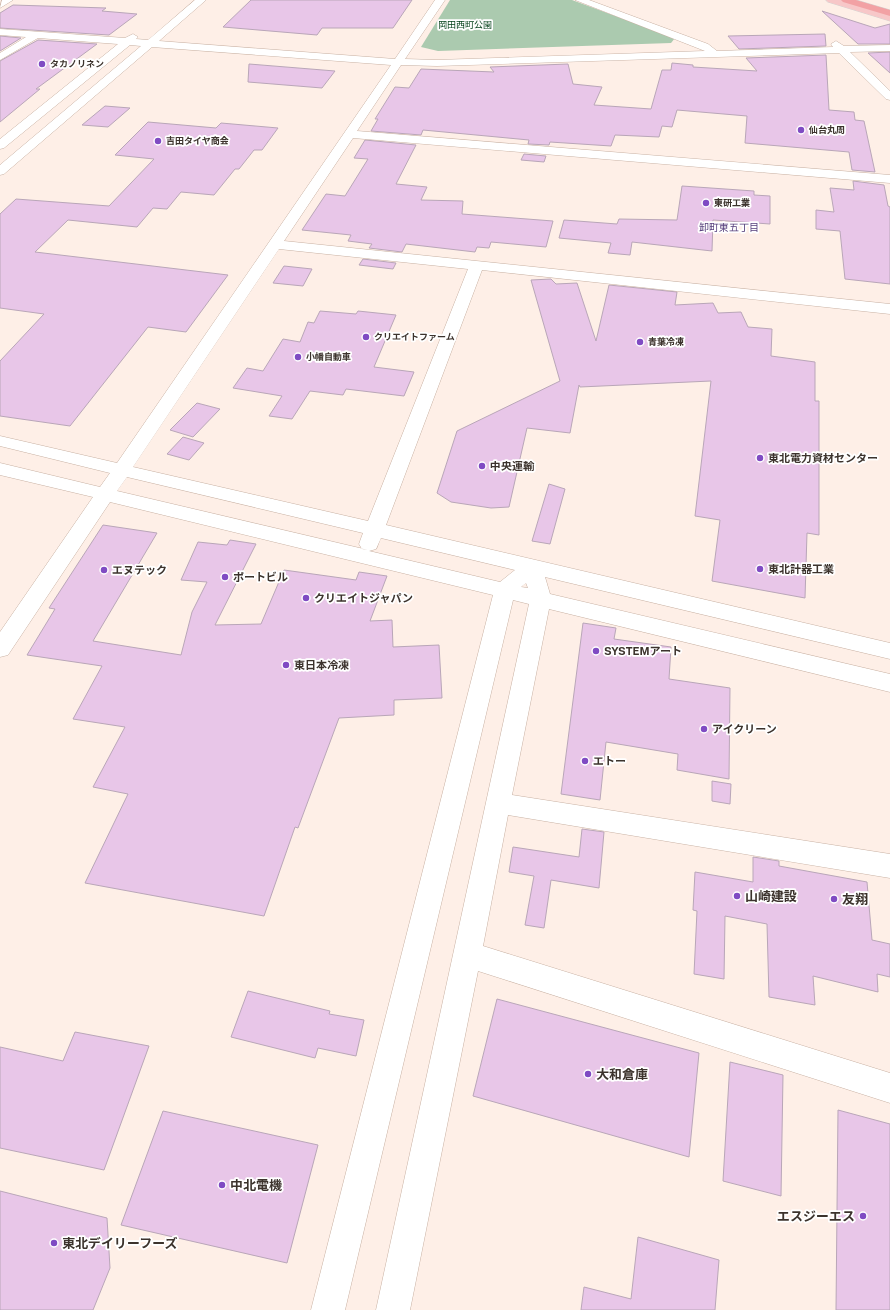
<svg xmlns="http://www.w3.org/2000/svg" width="890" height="1310" font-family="'Public Sans','Noto Sans JP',sans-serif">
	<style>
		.green { fill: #abcaaf }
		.building { fill: #e8c6e8; stroke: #b9a6b8 }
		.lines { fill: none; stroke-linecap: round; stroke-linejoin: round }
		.minor-casing { stroke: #c8b1a3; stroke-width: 1 }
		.major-casing { stroke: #d4d2d1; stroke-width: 1 }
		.highway-casing { stroke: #d4d2d1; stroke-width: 1 }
		.minor { fill: #fff; fill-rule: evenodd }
		.major { fill: #f7c7c8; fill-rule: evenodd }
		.highway { fill: #f2a1a4; fill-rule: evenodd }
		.poi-dot { fill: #7f4bc3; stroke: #fff; stroke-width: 1.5 }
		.labels { text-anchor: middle; stroke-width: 3.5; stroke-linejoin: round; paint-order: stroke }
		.far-park-label { font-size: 9px; fill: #024018; stroke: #fff }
		.far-poi-label { font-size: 9px; font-weight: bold; fill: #3c332d; stroke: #fff; text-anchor: start }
		.far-neighbourhood-label { font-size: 10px; fill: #57407c; stroke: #fff }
		.poi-label { font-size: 11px; font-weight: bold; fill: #3c332d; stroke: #fff; text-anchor: start }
		.near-poi-label { font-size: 13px; font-weight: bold; fill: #3c332d; stroke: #fff; text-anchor: start }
	</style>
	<rect width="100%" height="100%" fill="#feefe7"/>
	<path class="green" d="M 450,0 L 572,0 L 675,38 L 671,43 L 438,51 L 421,47 Z"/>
	<g class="building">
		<path d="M 251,0 L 412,0 L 393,28 L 322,28 L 317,35 L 223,27 Z"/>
		<path d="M 13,5 L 106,8 L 102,11 L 137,14 L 109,35 L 0,28 L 0,13 Z"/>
		<path d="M 822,11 L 875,28 L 890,24 L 890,44 L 858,44 Z"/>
		<path d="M 825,34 L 826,46 L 739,49 L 728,36 Z"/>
		<path d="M 0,36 L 21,38 L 0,51 Z"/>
		<path d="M 38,40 L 97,44 L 36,89 L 40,89 L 0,122 L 0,61 Z"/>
		<path d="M 890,52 L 890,73 L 868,53 Z"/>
		<path d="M 826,55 L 829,110 L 854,112 L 855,120 L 864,121 L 875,172 L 852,170 L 849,152 L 745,143 L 747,116 L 677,110 L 672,127 L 662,126 L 659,137 L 615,135 L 611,146 L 550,142 L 549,145 L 528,144 L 529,140 L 423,130 L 421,135 L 371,131 L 378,119 L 375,119 L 395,87 L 409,88 L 421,69 L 494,72 L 490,67 L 568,64 L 573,84 L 602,87 L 594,105 L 651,109 L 662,70 L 671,70 L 672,63 L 693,65 L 693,67 L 757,71 L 746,58 Z"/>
		<path d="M 249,64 L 335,71 L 322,88 L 248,82 Z"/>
		<path d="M 105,106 L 130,108 L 108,127 L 82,125 Z"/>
		<path d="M 148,122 L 216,128 L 221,123 L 278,128 L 262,150 L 254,150 L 239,169 L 235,169 L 214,195 L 181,192 L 167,209 L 153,208 L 137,227 L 68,220 L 35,252 L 228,275 L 186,332 L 148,327 L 70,426 L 0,416 L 0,361 L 44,314 L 0,308 L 0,214 L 16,199 L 109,206 L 154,159 L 115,155 Z"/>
		<path d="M 365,140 L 416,145 L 396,184 L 427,187 L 421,200 L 463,201 L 462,214 L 553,221 L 546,247 L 491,242 L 489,248 L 477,247 L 475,252 L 406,244 L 402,252 L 369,248 L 372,244 L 348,241 L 351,235 L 302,230 L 326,194 L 345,196 L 368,159 L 354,158 Z"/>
		<path d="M 524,154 L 546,156 L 544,162 L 521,160 Z"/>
		<path d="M 853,181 L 884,185 L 888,206 L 890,207 L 890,284 L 845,279 L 840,231 L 816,229 L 816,210 L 834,212 L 830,188 L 854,190 Z"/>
		<path d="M 682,186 L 754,191 L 754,195 L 770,196 L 770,224 L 713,220 L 712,251 L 632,242 L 630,255 L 608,253 L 611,243 L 559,238 L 564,220 L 617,224 L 619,219 L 677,220 Z"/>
		<path d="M 363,259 L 396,263 L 393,269 L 359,265 Z"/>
		<path d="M 284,266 L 312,269 L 303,286 L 273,283 Z"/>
		<path d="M 551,279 L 556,284 L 577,283 L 596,341 L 609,285 L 677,292 L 675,305 L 713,303 L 718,313 L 741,312 L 748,327 L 772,329 L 771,356 L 815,362 L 815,401 L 819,401 L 819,535 L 807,533 L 805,598 L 712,581 L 720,520 L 695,516 L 711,381 L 580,387 L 579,385 L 570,433 L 527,428 L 509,507 L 491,508 L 451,502 L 437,493 L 457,431 L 560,381 L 531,280 Z"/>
		<path d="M 320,311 L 356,314 L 358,311 L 396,315 L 374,367 L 414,372 L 404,396 L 346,389 L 343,395 L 310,391 L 292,419 L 269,416 L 282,396 L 233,388 L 247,368 L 263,371 L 283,339 L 300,342 L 308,322 L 314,323 Z"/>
		<path d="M 197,403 L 220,409 L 193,437 L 170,430 Z"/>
		<path d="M 183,437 L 204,443 L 189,460 L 167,454 Z"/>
		<path d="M 549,484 L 565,489 L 550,544 L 532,541 Z"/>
		<path d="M 103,525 L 157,533 L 93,641 L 181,655 L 192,612 L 207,582 L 181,580 L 198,542 L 227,545 L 230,540 L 256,544 L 215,625 L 261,624 L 284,570 L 356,580 L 359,572 L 387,576 L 370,621 L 392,620 L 393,647 L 439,645 L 442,698 L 394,700 L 394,715 L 339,718 L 298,828 L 295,827 L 264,916 L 85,883 L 128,794 L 93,787 L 125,727 L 73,719 L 102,666 L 27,655 L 55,609 L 49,608 Z"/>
		<path d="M 583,623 L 616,628 L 614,639 L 671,647 L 669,679 L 730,688 L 729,779 L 677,770 L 678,754 L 606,742 L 600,800 L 561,794 Z"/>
		<path d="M 712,781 L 731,784 L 730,804 L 712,801 Z"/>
		<path d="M 582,829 L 604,832 L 599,888 L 551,880 L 544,928 L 525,925 L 534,876 L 509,872 L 513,847 L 579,857 Z"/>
		<path d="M 753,857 L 779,861 L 779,866 L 867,882 L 872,940 L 890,944 L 890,977 L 877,974 L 878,992 L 813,976 L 815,1005 L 769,997 L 767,924 L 725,916 L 724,979 L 694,974 L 697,911 L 693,910 L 695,872 L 753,882 Z"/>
		<path d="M 248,991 L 330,1011 L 329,1014 L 364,1020 L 356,1056 L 318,1048 L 315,1058 L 231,1037 Z"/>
		<path d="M 497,999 L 699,1053 L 689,1157 L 473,1096 Z"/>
		<path d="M 75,1032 L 149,1046 L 104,1170 L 0,1148 L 0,1047 L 63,1061 Z"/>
		<path d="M 730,1062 L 783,1075 L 781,1196 L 723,1181 Z"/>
		<path d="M 838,1110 L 890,1124 L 890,1310 L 836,1310 Z"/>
		<path d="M 163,1111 L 318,1145 L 287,1263 L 121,1225 Z"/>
		<path d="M 0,1191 L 107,1218 L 110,1268 L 93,1310 L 0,1310 Z"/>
		<path d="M 638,1237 L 719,1260 L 715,1310 L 581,1310 L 584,1287 L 631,1299 Z"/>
	</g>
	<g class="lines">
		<defs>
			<g id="minor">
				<path d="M 2,0 L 13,0 L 0,8 Z"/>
				<path d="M 195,0 L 206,0 L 159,41 L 395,59 L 435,0 L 445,0 L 405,59 L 437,60 L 705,51 L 575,0 L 589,0 L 708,44 L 717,51 L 833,47 L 831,44 L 836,41 L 844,46 L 890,45 L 890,51 L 850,52 L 890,91 L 890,100 L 886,99 L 839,53 L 437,66 L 401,65 L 357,131 L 890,175 L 890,183 L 353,138 L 284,241 L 890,304 L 890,314 L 482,270 L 386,525 L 890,643 L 890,659 L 545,577 L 550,594 L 890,674 L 890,692 L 549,609 L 512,795 L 890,854 L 890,878 L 508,815 L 483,946 L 890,1073 L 890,1103 L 478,971 L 410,1310 L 376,1310 L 529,604 L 513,600 L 345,1310 L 311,1310 L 493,595 L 110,502 L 8,655 L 0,657 L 0,632 L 93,497 L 0,475 L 0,463 L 100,487 L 110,473 L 0,446 L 0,436 L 117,463 L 391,65 L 152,47 L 4,174 L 0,175 L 0,165 L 141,46 L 130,45 L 4,148 L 0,149 L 0,139 L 118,44 L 38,38 L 0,60 L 0,53 L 26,37 L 0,35 L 0,29 L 125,38 L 133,34 L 138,37 L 136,39 L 148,40 ZM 279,249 L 468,269 L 368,521 L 133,467 ZM 127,477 L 363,533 L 359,544 L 362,549 L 368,550 L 117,491 ZM 381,538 L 515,570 L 500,582 L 369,551 L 376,549 ZM 526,583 L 528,588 L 521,587 Z"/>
			</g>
			<path id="major" d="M 826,0 L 841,0 L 890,15 L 890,21 L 828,2 Z"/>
			<path id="highway" d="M 841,0 L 856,0 L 890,10 L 890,16 L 843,2 Z"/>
		</defs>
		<use href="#minor" class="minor-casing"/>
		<use href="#major" class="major-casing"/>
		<use href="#highway" class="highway-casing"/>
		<use href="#minor" class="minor"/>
		<use href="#major" class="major"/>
		<use href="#highway" class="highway"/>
	</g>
	<g class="poi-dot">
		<circle cx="42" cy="64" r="4"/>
		<circle cx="801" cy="130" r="4"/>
		<circle cx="158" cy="141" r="4"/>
		<circle cx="706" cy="203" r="4"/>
		<circle cx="366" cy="337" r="4"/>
		<circle cx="640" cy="342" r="4"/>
		<circle cx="298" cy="357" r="4"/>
		<circle cx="760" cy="458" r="4"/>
		<circle cx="482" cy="466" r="4"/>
		<circle cx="760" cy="569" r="4"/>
		<circle cx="104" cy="570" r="4"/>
		<circle cx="225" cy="577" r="4"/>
		<circle cx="306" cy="598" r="4"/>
		<circle cx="596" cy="651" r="4"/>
		<circle cx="286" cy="665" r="4"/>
		<circle cx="704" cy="729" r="4"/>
		<circle cx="585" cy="761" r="4"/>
		<circle cx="737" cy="896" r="4"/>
		<circle cx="834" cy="899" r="4"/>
		<circle cx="588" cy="1074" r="4"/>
		<circle cx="222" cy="1185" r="4"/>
		<circle cx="863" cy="1216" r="4"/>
		<circle cx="54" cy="1243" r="4"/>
	</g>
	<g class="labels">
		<g class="far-park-label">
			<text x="465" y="28">岡田西町公園</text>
		</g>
		<g class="far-poi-label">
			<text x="50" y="67">タカノリネン</text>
			<text x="809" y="133">仙台丸周</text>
			<text x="166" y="144">吉田タイヤ商会</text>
			<text x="714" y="206">東研工業</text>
			<text x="374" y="340">クリエイトファーム</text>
			<text x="648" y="345">青葉冷凍</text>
			<text x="306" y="360">小幡自動車</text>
		</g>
		<g class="far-neighbourhood-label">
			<text x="729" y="231">卸町東五丁目</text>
		</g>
		<g class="poi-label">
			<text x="768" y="462">東北電力資材センター</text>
			<text x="490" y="470">中央運輸</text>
			<text x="768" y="573">東北計器工業</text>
			<text x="112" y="574">エヌテック</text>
			<text x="233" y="581">ポートビル</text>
			<text x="314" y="602">クリエイトジャパン</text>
			<text x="604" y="655">SYSTEMアート</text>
			<text x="294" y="669">東日本冷凍</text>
			<text x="712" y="733">アイクリーン</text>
			<text x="593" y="765">エトー</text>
		</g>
		<g class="near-poi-label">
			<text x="745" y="901">山崎建設</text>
			<text x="842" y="904">友翔</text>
			<text x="596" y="1079">大和倉庫</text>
			<text x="230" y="1190">中北電機</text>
			<text x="855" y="1221" text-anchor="end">エスジーエス</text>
			<text x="62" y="1248">東北デイリーフーズ</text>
		</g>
	</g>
</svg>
